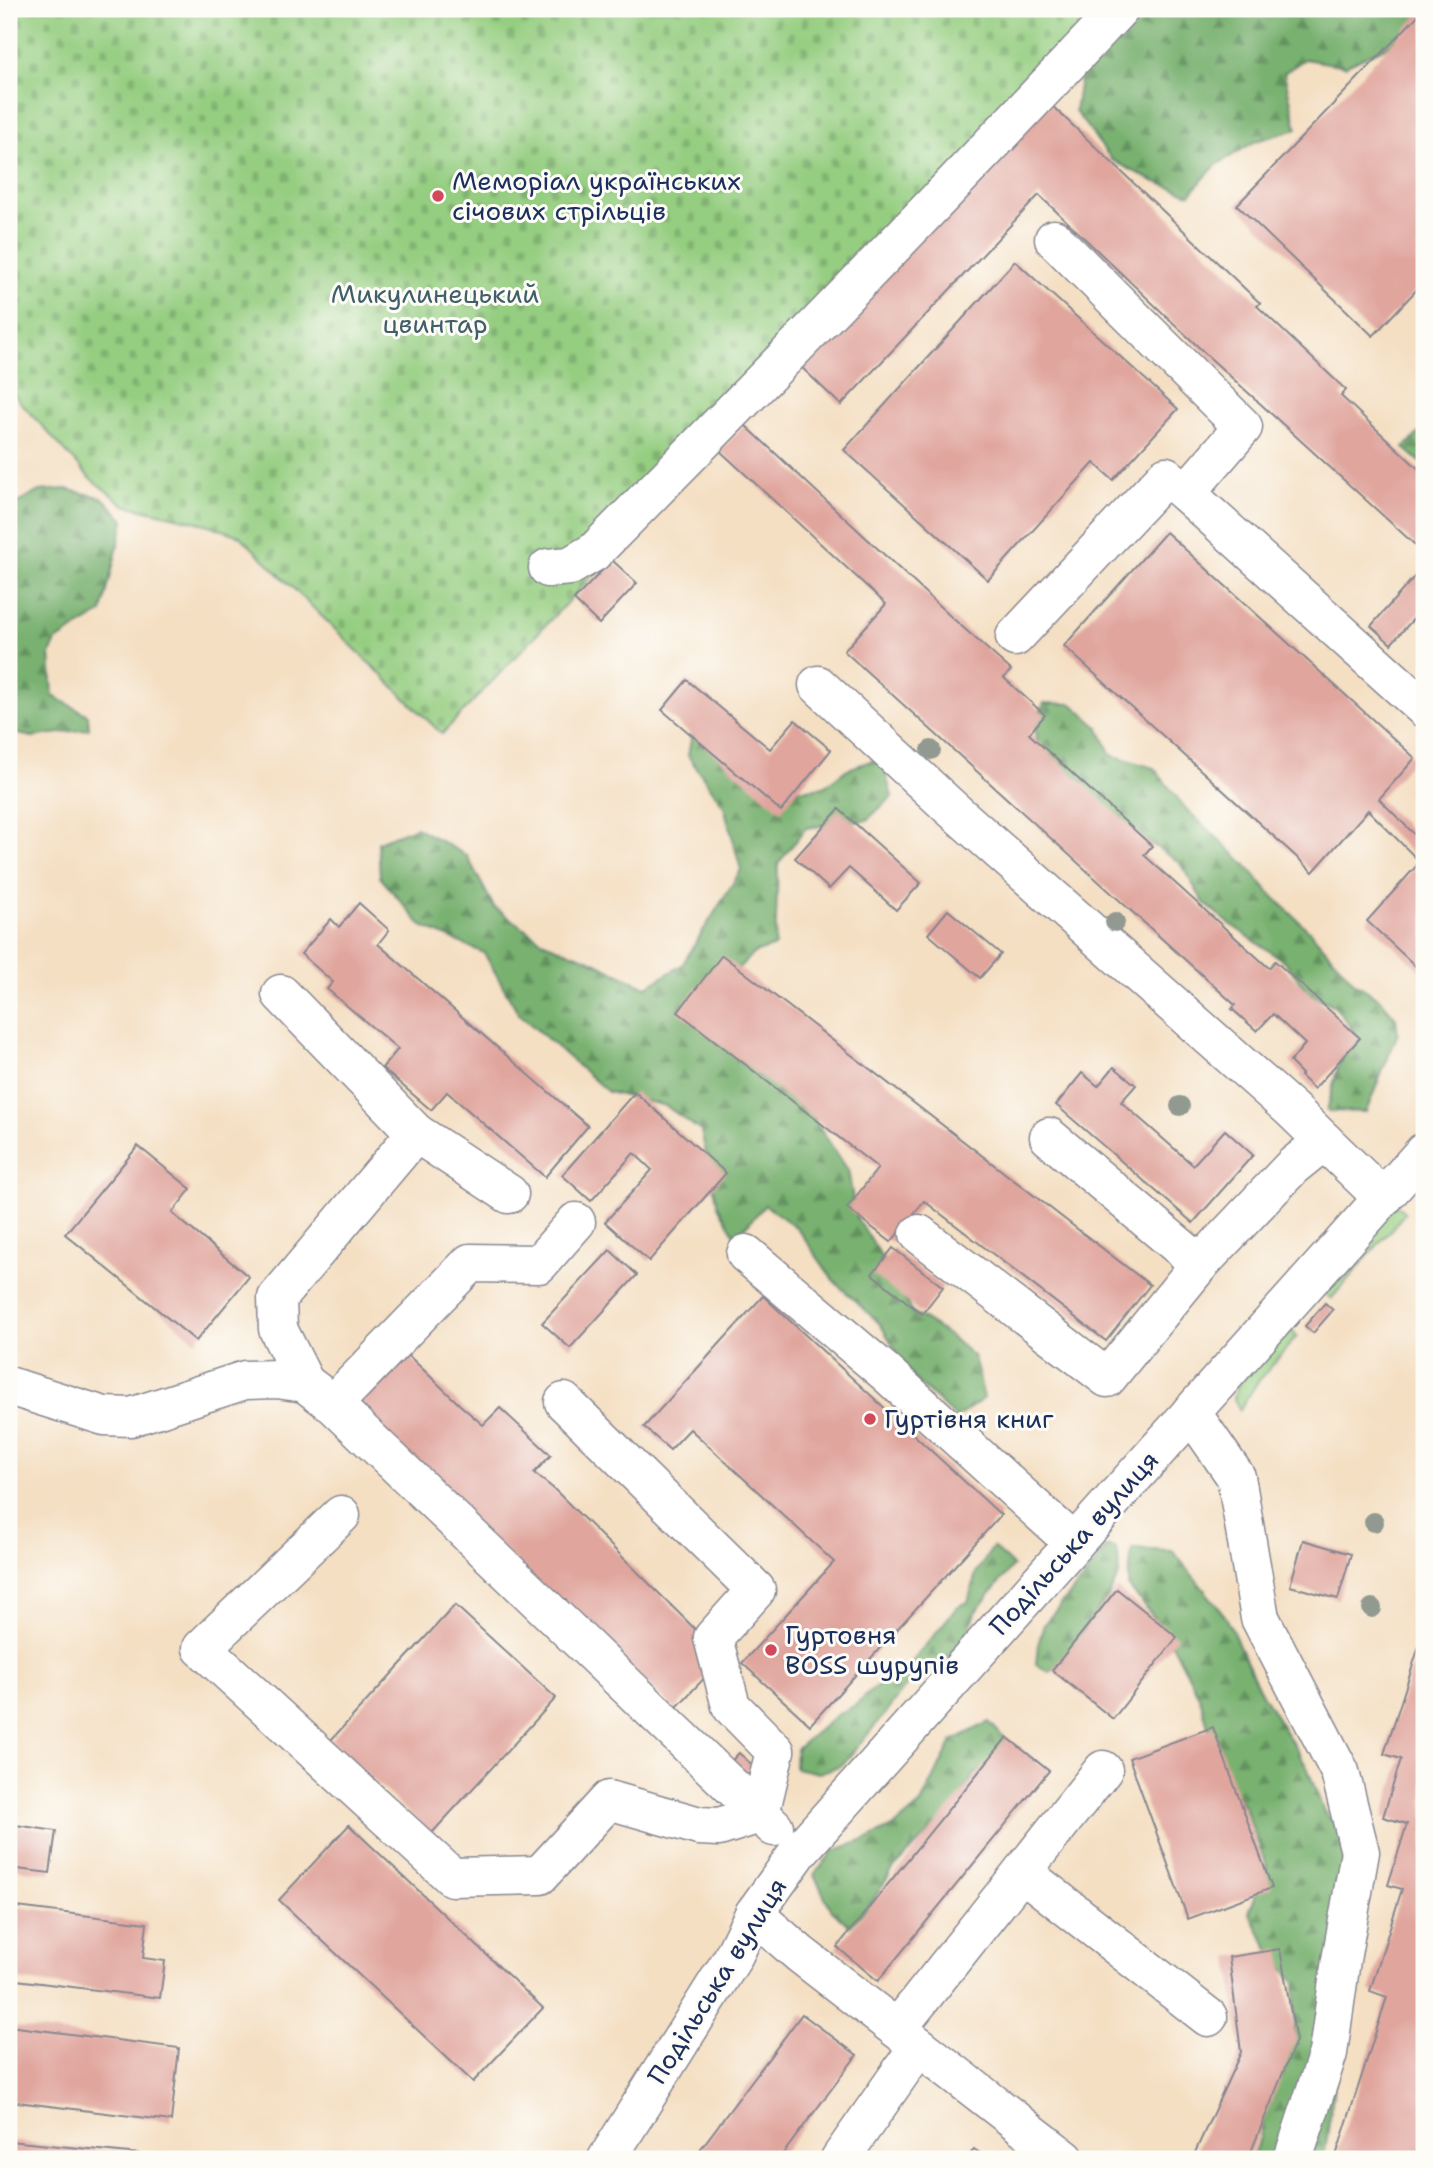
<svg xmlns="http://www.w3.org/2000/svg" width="1433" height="2168" font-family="'Shantell Sans',sans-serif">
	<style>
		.grass { fill: #95ce81; stroke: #587e70; stroke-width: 2 }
		.forest { fill: url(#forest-firs); stroke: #4a7066; stroke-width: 2 }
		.cemetery { fill: url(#cemetery-stones); stroke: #587e70; stroke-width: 2 }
		.building { fill: #e0a69e }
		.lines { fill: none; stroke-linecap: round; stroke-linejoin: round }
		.minor-casing { stroke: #888790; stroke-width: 41 }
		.minor { stroke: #fff; stroke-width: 38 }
		.tree { fill: #919991 }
		.poi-dot { fill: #d1495b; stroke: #fdfcf7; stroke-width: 2.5 }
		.labels { text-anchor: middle; stroke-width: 6; stroke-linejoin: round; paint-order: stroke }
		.poi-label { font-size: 26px; fill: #1b2f5e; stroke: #fdfcf7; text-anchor: start }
		.park-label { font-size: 26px; fill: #405f68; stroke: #fdfcf7 }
		.street-label { font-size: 26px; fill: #1b2f5e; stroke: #fdfcf7 }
	</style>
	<defs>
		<pattern id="forest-firs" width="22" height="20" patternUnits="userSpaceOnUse" patternTransform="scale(1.75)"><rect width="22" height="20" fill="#78b16f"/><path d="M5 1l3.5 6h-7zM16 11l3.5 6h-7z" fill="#62905e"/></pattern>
		<pattern id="cemetery-stones" width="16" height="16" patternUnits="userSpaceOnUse" patternTransform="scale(1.75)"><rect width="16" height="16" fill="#95ce81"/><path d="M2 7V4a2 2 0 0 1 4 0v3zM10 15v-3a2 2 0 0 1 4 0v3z" fill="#80b172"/></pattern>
	</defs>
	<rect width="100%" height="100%" fill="#fdfcf7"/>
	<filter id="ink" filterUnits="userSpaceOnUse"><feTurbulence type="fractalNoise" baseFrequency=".0143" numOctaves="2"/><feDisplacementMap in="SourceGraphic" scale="14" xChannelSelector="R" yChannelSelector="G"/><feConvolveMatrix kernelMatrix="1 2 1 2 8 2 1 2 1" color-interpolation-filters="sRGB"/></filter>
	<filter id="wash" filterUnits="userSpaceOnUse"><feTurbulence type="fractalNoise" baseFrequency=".00686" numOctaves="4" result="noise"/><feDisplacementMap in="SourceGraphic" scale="28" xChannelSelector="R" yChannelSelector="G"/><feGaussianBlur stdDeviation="1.57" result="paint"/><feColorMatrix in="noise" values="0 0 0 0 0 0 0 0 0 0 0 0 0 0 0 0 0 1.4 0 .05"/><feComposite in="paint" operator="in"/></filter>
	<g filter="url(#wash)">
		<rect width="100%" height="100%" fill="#f4dfc3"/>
		<g class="grass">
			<path d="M 1396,1204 L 1405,1213 L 1331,1299 L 1320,1289 Z"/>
			<path d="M 1287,1326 L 1297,1336 L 1256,1384 L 1240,1410 L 1234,1399 L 1236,1388 Z"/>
		</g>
		<g class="forest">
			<path d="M 1148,9 L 1424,9 L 1424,12 L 1394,43 L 1345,66 L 1305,59 L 1284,73 L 1297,129 L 1256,141 L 1215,166 L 1190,194 L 1153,181 L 1112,160 L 1075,111 L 1081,72 L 1114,38 Z"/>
			<path d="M 1424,428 L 1424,465 L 1404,448 Z"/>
			<path d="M 66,489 L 103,498 L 124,520 L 102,612 L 56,641 L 50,654 L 53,696 L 88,715 L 89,729 L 32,737 L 9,732 L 9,508 L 39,491 Z"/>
			<path d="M 1044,703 L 1072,704 L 1098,727 L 1111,755 L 1154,768 L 1186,809 L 1244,863 L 1269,892 L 1313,935 L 1354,982 L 1381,1000 L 1396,1018 L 1398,1033 L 1366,1112 L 1327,1111 L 1338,1066 L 1357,1036 L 1335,1006 L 1309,993 L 1285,962 L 1230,924 L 1204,903 L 1180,863 L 1119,822 L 1075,776 L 1039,757 L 1035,723 Z"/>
			<path d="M 693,728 L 780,792 L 824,787 L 846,770 L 881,757 L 892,797 L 867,820 L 806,828 L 778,864 L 775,946 L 754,953 L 722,984 L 848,1170 L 856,1217 L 877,1249 L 911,1311 L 950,1336 L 974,1357 L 984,1398 L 956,1418 L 913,1378 L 880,1324 L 834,1281 L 797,1228 L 765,1205 L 736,1237 L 718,1206 L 701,1131 L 666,1106 L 608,1092 L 519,1014 L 484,953 L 422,926 L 380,877 L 378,842 L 416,827 L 467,856 L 494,907 L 544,942 L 588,959 L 646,987 L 682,965 L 741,870 L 724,806 L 688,756 Z"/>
			<path d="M 993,1547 L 1013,1566 L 976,1611 L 965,1639 L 934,1669 L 917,1671 L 885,1714 L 842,1765 L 819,1773 L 795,1768 L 796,1749 L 838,1714 L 856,1705 L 872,1690 L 908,1667 L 957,1607 L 968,1602 L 976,1573 Z"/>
			<path d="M 1106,1547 L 1115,1548 L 1118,1555 L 1119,1575 L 1108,1597 L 1087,1624 L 1070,1655 L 1049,1672 L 1036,1664 L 1038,1645 L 1044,1624 L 1090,1571 Z"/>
			<path d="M 1132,1549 L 1173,1551 L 1226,1617 L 1259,1689 L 1307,1767 L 1324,1812 L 1366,1855 L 1324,2159 L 1251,2159 L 1260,2138 L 1269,2090 L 1295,2035 L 1295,1982 L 1271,1953 L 1249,1912 L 1267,1867 L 1245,1808 L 1218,1762 L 1200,1698 L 1166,1632 L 1128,1586 Z"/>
			<path d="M 989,1722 L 1006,1740 L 995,1758 L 973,1776 L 954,1808 L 893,1869 L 873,1901 L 850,1926 L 832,1911 L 814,1875 L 833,1851 L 870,1838 L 896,1825 L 921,1804 L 952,1741 Z"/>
		</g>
		<path class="cemetery" d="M 9,9 L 1131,9 L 442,734 L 240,536 L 206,524 L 125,505 L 91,479 L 19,401 L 9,386 Z"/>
		<g id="blocks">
			<g class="building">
				<path d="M 1424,9 L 1424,282 L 1373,336 L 1237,205 Z"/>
				<path d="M 1047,101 L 1260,303 L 1257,306 L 1346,390 L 1341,396 L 1424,474 L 1424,553 L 1209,357 L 1039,195 L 841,405 L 798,364 Z"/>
				<path d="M 1015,261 L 1178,409 L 1113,480 L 1094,463 L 988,580 L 844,450 Z"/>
				<path d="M 745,425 L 949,615 L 1011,670 L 1004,678 L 1045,715 L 1029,734 L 1152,846 L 1144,855 L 1269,968 L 1275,961 L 1360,1038 L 1314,1089 L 1300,1076 L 1302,1074 L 1290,1062 L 1305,1044 L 1273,1014 L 1257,1031 L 1232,1009 L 1235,1005 L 844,651 L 886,604 L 720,451 Z"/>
				<path d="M 1166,532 L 1415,758 L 1379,799 L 1424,844 L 1424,974 L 1367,921 L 1420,862 L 1368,810 L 1313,872 L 1064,646 Z"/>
				<path d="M 612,560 L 637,583 L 599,624 L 574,600 Z"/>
				<path d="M 1415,576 L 1424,584 L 1424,607 L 1391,644 L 1371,626 Z"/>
				<path d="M 687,680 L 770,749 L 795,720 L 831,750 L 781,811 L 662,710 Z"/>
				<path d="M 839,809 L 921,883 L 896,910 L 849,868 L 829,889 L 795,858 Z"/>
				<path d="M 359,903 L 389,930 L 378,944 L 588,1126 L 545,1177 L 447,1092 L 431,1110 L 382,1068 L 398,1049 L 327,989 L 333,982 L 301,954 L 331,919 L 339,927 Z"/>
				<path d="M 948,910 L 1001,954 L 980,978 L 928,934 Z"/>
				<path d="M 722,955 L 1150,1285 L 1106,1341 L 924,1201 L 891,1242 L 847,1208 L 878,1168 L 678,1012 Z"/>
				<path d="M 1114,1067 L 1136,1085 L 1121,1102 L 1193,1165 L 1225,1130 L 1253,1155 L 1193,1223 L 1056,1105 L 1082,1073 L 1098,1086 Z"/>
				<path d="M 635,1092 L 726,1173 L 649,1261 L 605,1222 L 652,1170 L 634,1153 L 591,1201 L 562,1175 Z"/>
				<path d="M 138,1146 L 191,1189 L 172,1213 L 249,1277 L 196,1341 L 65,1234 Z"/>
				<path d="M 893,1248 L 943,1287 L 922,1314 L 872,1274 Z"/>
				<path d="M 610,1250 L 637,1275 L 570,1348 L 542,1323 Z"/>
				<path d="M 763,1296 L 1001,1515 L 810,1725 L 742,1663 L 834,1562 L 690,1429 L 670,1450 L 644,1427 Z"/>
				<path d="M 1325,1303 L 1333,1310 L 1313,1333 L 1305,1326 Z"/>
				<path d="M 408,1355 L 460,1405 L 483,1425 L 500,1408 L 551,1455 L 534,1473 L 554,1489 L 709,1643 L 713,1669 L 675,1709 L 361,1418 L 362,1402 Z"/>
				<path d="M 1303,1540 L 1351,1554 L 1338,1599 L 1290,1586 Z"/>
				<path d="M 1117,1589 L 1177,1637 L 1113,1719 L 1052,1670 Z"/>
				<path d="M 455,1605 L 556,1698 L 431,1834 L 331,1740 Z"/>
				<path d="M 1424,1631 L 1424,2159 L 1335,2159 L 1387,1997 L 1370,1991 L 1402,1889 L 1388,1885 L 1407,1824 L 1383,1817 L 1401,1759 L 1384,1754 Z"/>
				<path d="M 1213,1727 L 1272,1888 L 1188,1919 L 1129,1758 Z"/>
				<path d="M 1007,1737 L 1049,1771 L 878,1981 L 837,1947 Z"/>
				<path d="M 739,1753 L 759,1771 L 743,1788 L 723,1770 Z"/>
				<path d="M 9,1824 L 56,1831 L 50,1873 L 9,1868 Z"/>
				<path d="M 349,1825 L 543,2008 L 473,2082 L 279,1900 Z"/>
				<path d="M 9,1906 L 147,1923 L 143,1958 L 165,1961 L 160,1998 L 9,1979 Z"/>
				<path d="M 1280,1949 L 1296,2041 L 1248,2159 L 1192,2159 L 1241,2052 L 1229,1957 Z"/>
				<path d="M 802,2014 L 857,2055 L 779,2159 L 693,2159 Z"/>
				<path d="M 9,2026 L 179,2048 L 171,2121 L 9,2101 Z"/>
				<path d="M 9,2141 L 139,2154 L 139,2159 L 9,2159 Z"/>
				<path d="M 974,2149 L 988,2159 L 967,2159 Z"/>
			</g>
		</g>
	</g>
	<g filter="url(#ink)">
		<use href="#blocks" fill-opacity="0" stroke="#888790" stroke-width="2"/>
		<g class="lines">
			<defs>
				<g id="minor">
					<path d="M 1054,239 L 1243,427 L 1186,493 L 1424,708"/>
					<path d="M 548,568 L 570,566 L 594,552 C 771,373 947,193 1119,9"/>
					<path d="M 1015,637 L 1166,476 L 1186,493"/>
					<path d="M 818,685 L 951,808 L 1291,1109 L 1383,1198"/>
					<path d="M 281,994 L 416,1133 L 277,1298 L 278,1329 L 305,1383"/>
					<path d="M 416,1133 L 509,1194"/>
					<path d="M 1049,1137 L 1200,1264 L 1293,1166 L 1324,1141"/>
					<path d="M 919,1234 L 1107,1378 L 1200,1264"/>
					<path d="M 746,1254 L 885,1372 L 1074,1543"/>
					<path d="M 9,1386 L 104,1416 L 131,1417 L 245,1380 L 277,1379 L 305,1383 L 333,1404 L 774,1827"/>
					<path d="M 333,1404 L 470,1263 L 539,1264 L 576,1222"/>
					<path d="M 1191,1412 L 1236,1477 L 1260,1618 L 1340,1772 L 1360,1852 L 1341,1960 L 1328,2053 L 1293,2159"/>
					<path d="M 341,1515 L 202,1648 L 452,1877 L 540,1875 L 609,1800 L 699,1826 L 719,1827 L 760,1814 L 775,1751 L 731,1706 L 713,1638 L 756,1590 L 564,1402"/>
					<path d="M 1022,1872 L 1208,2017"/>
					<path d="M 754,1914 L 800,1954 L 1065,2159"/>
					<path d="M 897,2029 L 1103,1770"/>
					<path d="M 607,2159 L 732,1959 L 754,1914 L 800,1850 L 1424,1152"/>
					<path d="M 840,2159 L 919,2046"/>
				</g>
			</defs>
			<use href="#minor" class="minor-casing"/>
			<use href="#minor" class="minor"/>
		</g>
		<g class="tree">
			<circle cx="931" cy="750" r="10"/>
			<circle cx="1115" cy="922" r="10"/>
			<circle cx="1180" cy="1106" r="10"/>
			<circle cx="1374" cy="1522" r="10"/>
			<circle cx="1372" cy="1608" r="10"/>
		</g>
	</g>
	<g class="poi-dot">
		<circle cx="438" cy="196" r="7"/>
		<circle cx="870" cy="1419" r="7"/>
		<circle cx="771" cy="1650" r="7"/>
	</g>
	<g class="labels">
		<g class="poi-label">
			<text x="452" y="190">Меморіал українських<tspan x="452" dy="30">січових стрільців</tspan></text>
			<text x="884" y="1428">Гуртівня книг</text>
			<text x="785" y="1644">Гуртовня<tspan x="785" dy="30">BOSS шурупів</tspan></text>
		</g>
		<g class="park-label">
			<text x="435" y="303">Микулинецький<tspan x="435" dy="30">цвинтар</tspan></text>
		</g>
		<g class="street-label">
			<text transform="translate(1074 1543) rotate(-48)" y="9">Подільська вулиця</text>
			<text transform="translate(717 1981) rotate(-58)" y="9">Подільська вулиця</text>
		</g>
	</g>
	<rect width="1433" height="2168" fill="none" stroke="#fdfcf7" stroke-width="35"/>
</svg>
